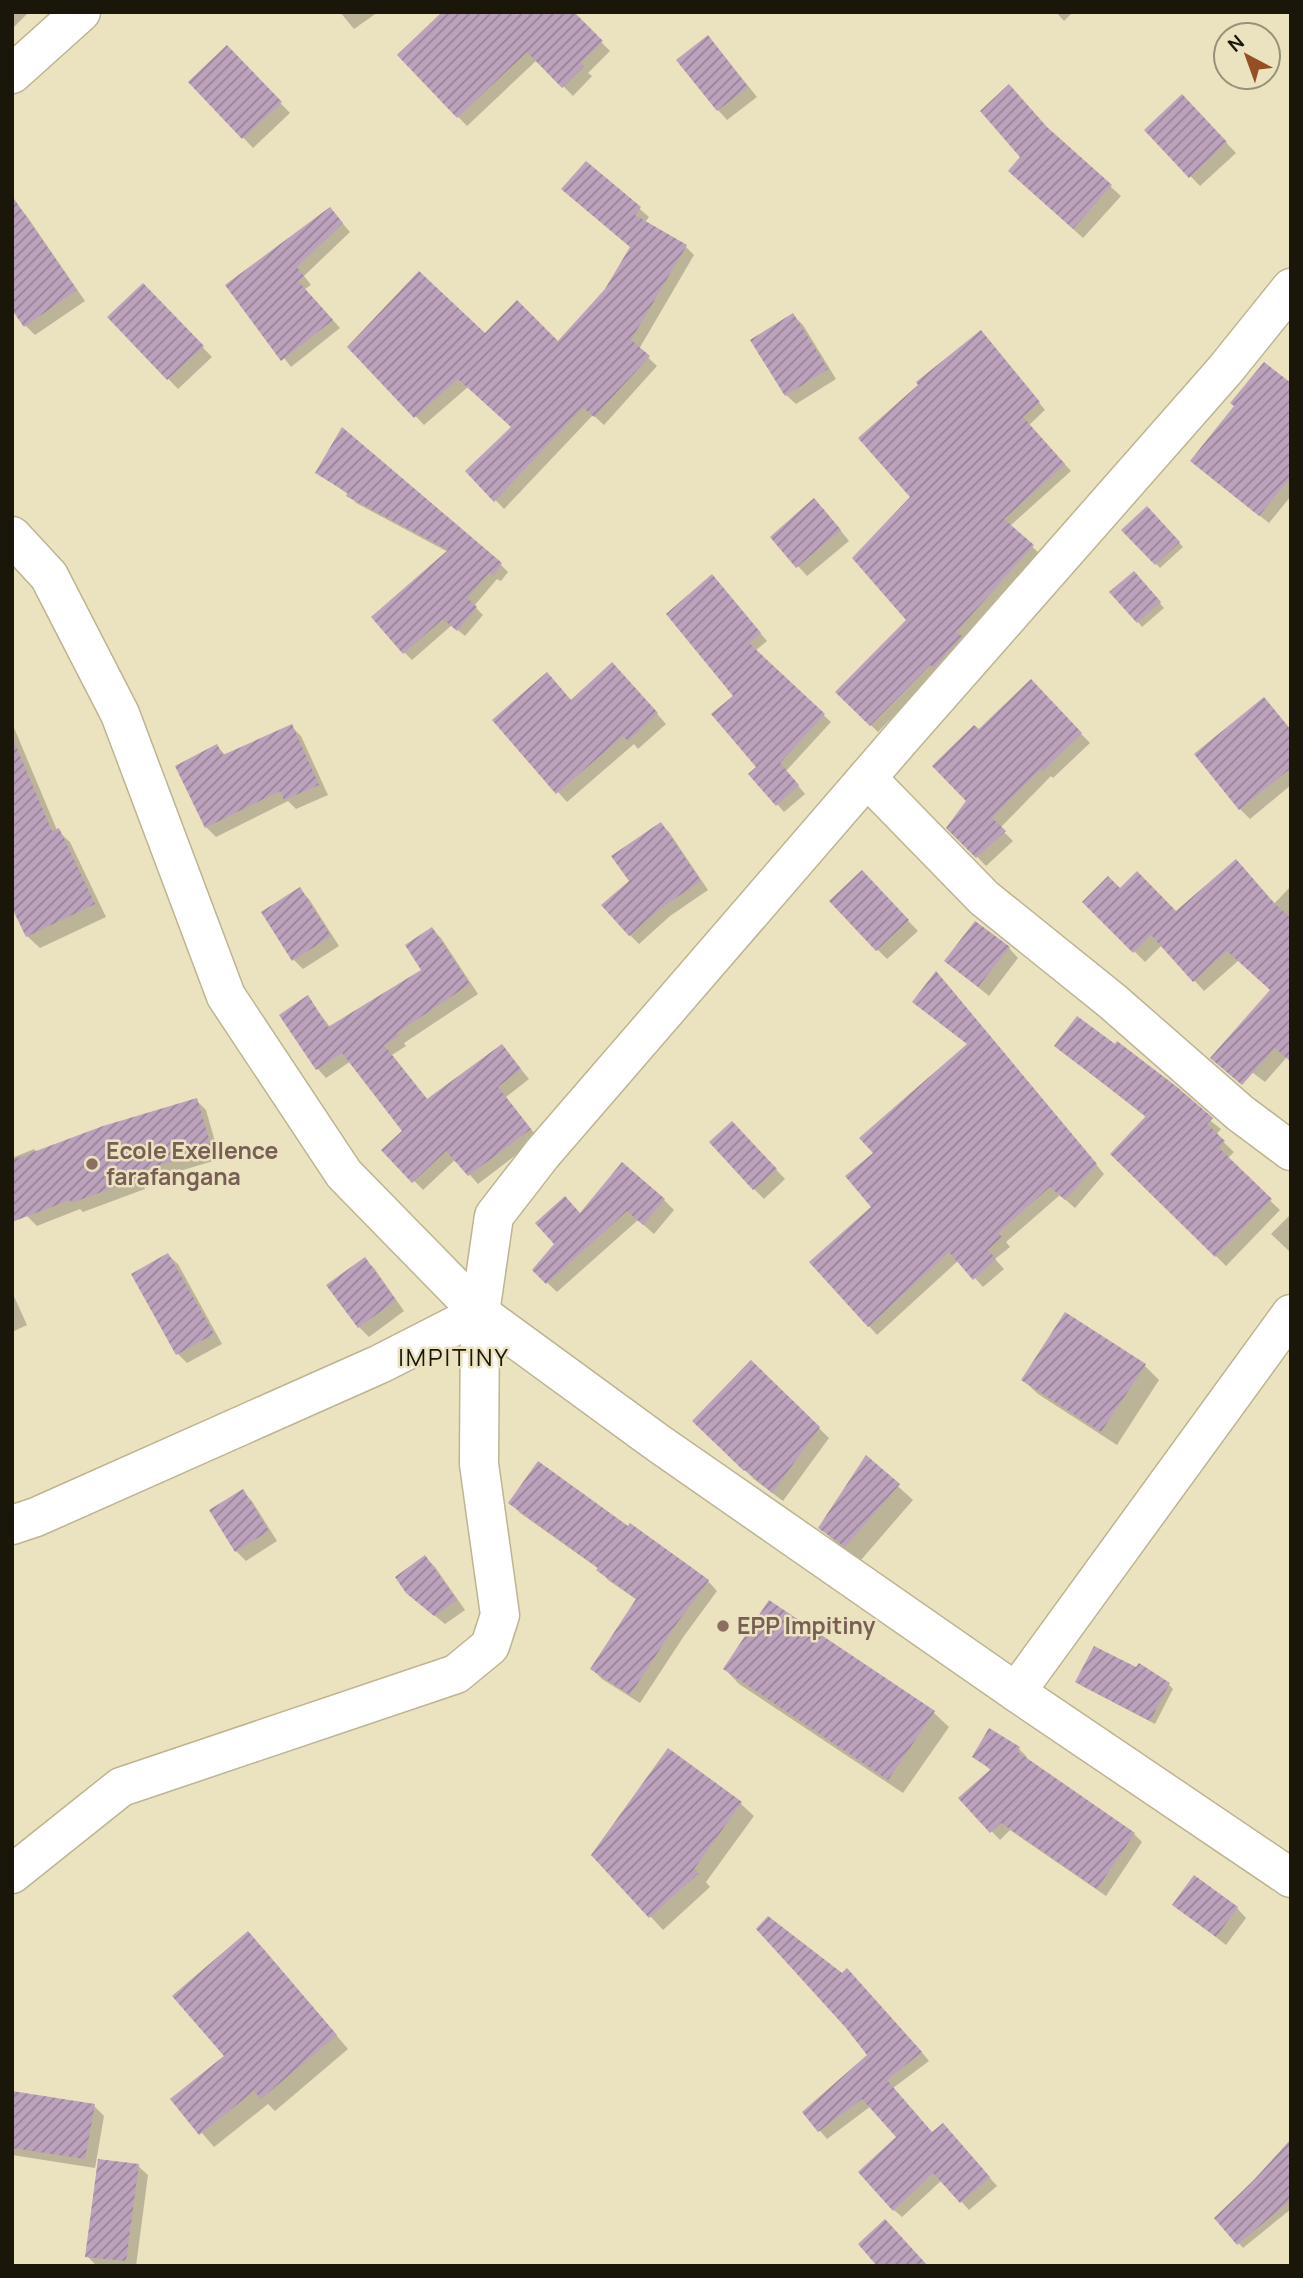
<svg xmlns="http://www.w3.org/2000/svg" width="1303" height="2278" font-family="Manrope,sans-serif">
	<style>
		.shadow { fill: #0003 }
		.building { fill: url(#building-hatch) }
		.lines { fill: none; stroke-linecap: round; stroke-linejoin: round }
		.minor-casing { stroke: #bdb492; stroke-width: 41 }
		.minor { stroke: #fff; stroke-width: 38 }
		.education-dot { fill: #8d6e63; stroke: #ebe2bf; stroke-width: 2.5 }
		.labels { text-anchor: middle; stroke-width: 5; stroke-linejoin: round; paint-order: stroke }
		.education-label { font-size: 23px; font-weight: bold; fill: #785e54; stroke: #ebe2bf; text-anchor: start }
		.neighbourhood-label { font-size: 24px; letter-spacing: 2px; fill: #1a170a; stroke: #ebe2bf }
	</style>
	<defs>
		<pattern id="building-hatch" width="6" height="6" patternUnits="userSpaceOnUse" patternTransform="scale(1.75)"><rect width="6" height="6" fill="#bca2bc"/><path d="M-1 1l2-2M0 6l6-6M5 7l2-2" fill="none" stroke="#988397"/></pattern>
	</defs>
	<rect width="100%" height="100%" fill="#ebe2bf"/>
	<g class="shadow">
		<path d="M 12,12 L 29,12 L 12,29 Z"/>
		<path d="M 340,12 L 378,12 L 354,29 Z"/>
		<path d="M 571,12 L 610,51 L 588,73 L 592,76 L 573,96 L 537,60 L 467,126 L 399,55 Z"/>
		<path d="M 1056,12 L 1073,12 L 1064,21 Z"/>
		<path d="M 717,47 L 757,97 L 727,120 L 718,110 Z"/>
		<path d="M 227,48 L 290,113 L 253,148 L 191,82 Z"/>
		<path d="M 1182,96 L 1236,153 L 1200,186 L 1146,130 Z"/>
		<path d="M 1052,134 L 1121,196 L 1083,238 L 1020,180 L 1022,157 Z"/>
		<path d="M 587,163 L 649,217 L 645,222 L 686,247 L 694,255 L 639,349 L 657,366 L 604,425 L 593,415 L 504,509 L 468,471 L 513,428 L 468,387 L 424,425 L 350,347 L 485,336 L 558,343 L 606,290 L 631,247 Z"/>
		<path d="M 17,205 L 26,215 L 85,301 L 35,335 L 25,325 Z"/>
		<path d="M 338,218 L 350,232 L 304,276 L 311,285 L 305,289 L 340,328 L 291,367 L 228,285 Z"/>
		<path d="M 143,285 L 212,357 L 178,389 L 110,317 Z"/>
		<path d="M 793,315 L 803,325 L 836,379 L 796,404 L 786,395 Z"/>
		<path d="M 988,339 L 1045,410 L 1029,425 L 1071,471 L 1010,526 L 1039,553 L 962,639 L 967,644 L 938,670 L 878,732 L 837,692 L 908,620 L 912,497 Z"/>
		<path d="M 1291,386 L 1291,496 L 1269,523 L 1201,469 Z"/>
		<path d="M 318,473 L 501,565 L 508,572 L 501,581 L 497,579 L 474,606 L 483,615 L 465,636 L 452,625 L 412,660 L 405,653 L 374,617 L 448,552 L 356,503 L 349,495 Z"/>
		<path d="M 1147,509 L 1183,547 L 1160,568 L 1124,530 Z"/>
		<path d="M 824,510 L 849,541 L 807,576 L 772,537 Z"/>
		<path d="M 1138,578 L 1164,608 L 1142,627 L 1138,622 Z"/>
		<path d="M 719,584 L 767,641 L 755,651 L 831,722 L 786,771 L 805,794 L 784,812 L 777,804 L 758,767 L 736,696 Z"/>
		<path d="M 622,674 L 666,724 L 638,749 L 634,744 L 567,802 L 558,792 L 571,701 Z"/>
		<path d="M 1031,682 L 1090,743 L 1053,778 L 1051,776 L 1000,828 L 1013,841 L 986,866 L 948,827 L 969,801 L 979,732 Z"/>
		<path d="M 12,723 L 57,830 L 70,842 L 106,917 L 40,948 L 27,936 L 12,904 Z"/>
		<path d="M 291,726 L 301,736 L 328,795 L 296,809 L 288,801 L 216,837 L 206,827 L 217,746 L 226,756 Z"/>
		<path d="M 1291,730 L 1291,785 L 1250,819 L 1240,809 Z"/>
		<path d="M 661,824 L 669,832 L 708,890 L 670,916 L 639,944 L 630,935 L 631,881 Z"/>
		<path d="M 862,873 L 918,931 L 887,959 L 877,949 Z"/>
		<path d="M 1291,886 L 1291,1060 L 1287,1057 L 1265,1082 L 1232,1057 L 1272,990 L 1239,960 L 1204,991 L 1162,945 L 1145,962 L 1085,902 L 1120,890 L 1176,913 L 1274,904 Z"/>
		<path d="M 299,889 L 309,899 L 339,946 L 303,969 L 293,959 Z"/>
		<path d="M 432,929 L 441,938 L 478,994 L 404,1043 L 406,1046 L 392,1055 L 428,1100 L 502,1046 L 529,1079 L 506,1097 L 538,1138 L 478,1184 L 456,1159 L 423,1190 L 384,1150 L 404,1131 L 351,1061 L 326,1078 L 317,1068 L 308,998 L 330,1027 L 424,970 Z"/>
		<path d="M 1009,948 L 1018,958 L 989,996 L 946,961 Z"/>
		<path d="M 945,982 L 1104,1174 L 1075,1208 L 1060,1195 L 1006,1242 L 1010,1247 L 995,1259 L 1004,1269 L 983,1287 L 959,1260 L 877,1335 L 869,1326 L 875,1153 L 968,1045 Z"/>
		<path d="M 1056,1046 L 1115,1046 L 1221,1129 L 1216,1135 L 1234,1152 L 1227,1159 L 1280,1210 L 1226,1266 L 1113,1154 L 1147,1118 Z"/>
		<path d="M 196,1100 L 206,1110 L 220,1159 L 143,1182 L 145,1189 L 83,1212 L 80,1209 L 37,1226 L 27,1216 L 12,1176 L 12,1158 L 34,1149 L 37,1152 Z"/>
		<path d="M 742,1133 L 785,1179 L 764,1199 L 754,1189 Z"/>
		<path d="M 664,1200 L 674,1210 L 654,1234 L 638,1220 L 557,1292 L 534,1270 L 581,1215 Z"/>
		<path d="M 1291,1214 L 1291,1253 L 1271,1234 Z"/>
		<path d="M 168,1255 L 178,1264 L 222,1344 L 187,1363 L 178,1354 Z"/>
		<path d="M 364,1259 L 374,1268 L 404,1311 L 369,1337 L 359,1327 Z"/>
		<path d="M 12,1292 L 27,1325 L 12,1332 Z"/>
		<path d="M 1066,1314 L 1145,1366 L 1159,1380 L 1117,1445 L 1038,1394 L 1023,1380 Z"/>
		<path d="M 751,1362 L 829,1438 L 783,1501 L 755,1480 L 694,1421 Z"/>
		<path d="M 867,1458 L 913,1500 L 861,1560 L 835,1542 L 820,1527 Z"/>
		<path d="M 242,1491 L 252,1501 L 277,1541 L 246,1561 L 236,1551 Z"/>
		<path d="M 511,1503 L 629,1528 L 708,1581 L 717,1591 L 684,1636 L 640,1703 L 602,1679 L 592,1669 L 637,1600 L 608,1580 L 599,1569 L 520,1513 Z"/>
		<path d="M 425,1557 L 435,1567 L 465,1610 L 445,1624 L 418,1602 Z"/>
		<path d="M 770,1602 L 934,1713 L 949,1727 L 903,1793 L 739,1684 L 725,1669 Z"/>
		<path d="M 1077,1682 L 1169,1685 L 1173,1689 L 1155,1724 L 1082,1686 Z"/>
		<path d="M 1019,1749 L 1027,1757 L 1026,1759 L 1134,1834 L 1142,1842 L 1106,1896 L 1010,1830 L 1000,1840 L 960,1798 L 992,1771 L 974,1757 Z"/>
		<path d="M 668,1751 L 741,1804 L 754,1816 L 706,1882 L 710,1887 L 663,1930 L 593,1854 Z"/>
		<path d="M 1174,1904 L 1237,1908 L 1246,1918 L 1226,1945 Z"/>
		<path d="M 261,1946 L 348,2049 L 275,2111 L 268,2104 L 214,2147 L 173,2099 L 226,2056 Z"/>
		<path d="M 915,2044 L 929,2061 L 893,2088 L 933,2134 L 951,2133 L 997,2186 L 969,2210 L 942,2180 L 902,2217 L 894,2210 L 898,2137 L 871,2106 L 827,2139 L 804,2112 Z"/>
		<path d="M 12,2092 L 94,2106 L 104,2116 L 95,2168 L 12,2155 Z"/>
		<path d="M 1291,2142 L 1291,2209 L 1243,2248 L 1216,2218 Z"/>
		<path d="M 138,2166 L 148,2175 L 136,2266 L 97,2266 L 87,2256 Z"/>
	</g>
	<g class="building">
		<path d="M 442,12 L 574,12 L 603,41 L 581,62 L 584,66 L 562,88 L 527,52 L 457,118 L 397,55 Z"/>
		<path d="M 708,35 L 748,87 L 717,111 L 676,60 Z"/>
		<path d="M 227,45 L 282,102 L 242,139 L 188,82 Z"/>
		<path d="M 1009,84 L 1047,127 L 1112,185 L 1073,229 L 1008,171 L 1020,157 L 980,111 Z"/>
		<path d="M 1182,94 L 1227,142 L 1189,178 L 1144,130 Z"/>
		<path d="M 586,161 L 641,207 L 635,215 L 687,245 L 631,340 L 650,356 L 594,417 L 583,407 L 494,502 L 465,471 L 511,427 L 458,379 L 414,418 L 347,347 L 419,271 L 485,333 L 517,300 L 558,341 L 605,289 L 630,247 L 561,189 Z"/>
		<path d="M 12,196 L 77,290 L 24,327 L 12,310 Z"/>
		<path d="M 330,207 L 343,223 L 297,267 L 304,276 L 298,281 L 333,320 L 281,361 L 225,285 Z"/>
		<path d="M 143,283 L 204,346 L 167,380 L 107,317 Z"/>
		<path d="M 793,313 L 828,369 L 785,396 L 750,340 Z"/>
		<path d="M 981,330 L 1040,402 L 1023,417 L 1065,464 L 1004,519 L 1034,545 L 956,632 L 962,636 L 934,668 L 930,665 L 870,726 L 835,692 L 906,620 L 852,558 L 910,497 L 858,438 L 918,385 L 916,382 Z"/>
		<path d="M 1264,362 L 1291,383 L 1291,477 L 1259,516 L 1190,461 L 1234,406 L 1230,403 Z"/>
		<path d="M 342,427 L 502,563 L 494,575 L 489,573 L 467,598 L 477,607 L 457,631 L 443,619 L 403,654 L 371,617 L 448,550 L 346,496 L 348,493 L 315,473 Z"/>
		<path d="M 814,498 L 841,530 L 796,568 L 770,537 Z"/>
		<path d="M 1147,506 L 1180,542 L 1155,565 L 1121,530 Z"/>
		<path d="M 1134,571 L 1161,602 L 1137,623 L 1109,592 Z"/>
		<path d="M 712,574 L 761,633 L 749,643 L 825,714 L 780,763 L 799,785 L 776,806 L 748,774 L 756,767 L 711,714 L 733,696 L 666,614 Z"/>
		<path d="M 612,662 L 658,713 L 628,741 L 623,736 L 556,794 L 492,720 L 547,672 L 571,700 Z"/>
		<path d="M 1031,679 L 1082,733 L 1043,771 L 1041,769 L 992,818 L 1006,831 L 976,858 L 946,828 L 966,801 L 932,766 L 974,725 L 979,729 Z"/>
		<path d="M 1264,697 L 1291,730 L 1291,768 L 1239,810 L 1194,754 Z"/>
		<path d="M 292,724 L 319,785 L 284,800 L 280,791 L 205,828 L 175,766 L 217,744 L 223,755 Z"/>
		<path d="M 12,737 L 52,831 L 59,828 L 95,904 L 26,937 L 12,908 Z"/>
		<path d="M 661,822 L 701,881 L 661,908 L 629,936 L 601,905 L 629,881 L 611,856 Z"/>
		<path d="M 1236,859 L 1276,905 L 1291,918 L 1291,1062 L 1275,1048 L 1242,1085 L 1210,1058 L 1270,990 L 1227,951 L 1193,982 L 1151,935 L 1133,953 L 1082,902 L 1108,876 L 1120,888 L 1137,871 L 1176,911 Z"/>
		<path d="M 862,870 L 909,920 L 876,951 L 829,901 Z"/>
		<path d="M 300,887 L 331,936 L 292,961 L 261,912 Z"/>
		<path d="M 975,921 L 1010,947 L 978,987 L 944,961 Z"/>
		<path d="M 432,927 L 470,984 L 397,1033 L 399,1036 L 384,1045 L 427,1099 L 502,1044 L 521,1069 L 498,1087 L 531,1129 L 468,1176 L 446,1151 L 412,1183 L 381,1150 L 402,1131 L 342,1053 L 316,1070 L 279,1015 L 308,995 L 328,1027 L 421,970 L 405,945 Z"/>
		<path d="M 936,971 L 1097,1164 L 1065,1200 L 1050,1187 L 998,1233 L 1002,1237 L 988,1250 L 996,1259 L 973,1280 L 949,1252 L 868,1327 L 809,1262 L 871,1207 L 845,1176 L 873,1153 L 859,1138 L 967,1044 L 912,1002 Z"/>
		<path d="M 1077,1016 L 1115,1044 L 1117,1041 L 1177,1087 L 1213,1118 L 1207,1124 L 1225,1141 L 1219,1148 L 1272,1199 L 1215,1257 L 1110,1154 L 1146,1116 L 1054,1046 Z"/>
		<path d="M 197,1098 L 212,1149 L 135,1173 L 137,1179 L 71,1203 L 70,1200 L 12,1222 L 12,1160 L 103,1126 Z"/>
		<path d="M 732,1121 L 777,1169 L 753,1190 L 709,1142 Z"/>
		<path d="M 622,1162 L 665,1199 L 643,1225 L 627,1211 L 546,1284 L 532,1270 L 554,1244 L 535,1223 L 565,1196 L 580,1213 Z"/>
		<path d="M 168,1253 L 214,1334 L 176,1355 L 131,1274 Z"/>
		<path d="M 365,1257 L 396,1300 L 358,1328 L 326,1285 Z"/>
		<path d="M 1065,1312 L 1146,1364 L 1101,1432 L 1021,1380 Z"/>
		<path d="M 751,1360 L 820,1427 L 772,1493 L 745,1470 L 744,1471 L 692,1421 Z"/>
		<path d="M 866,1455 L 900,1484 L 845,1547 L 818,1528 Z"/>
		<path d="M 538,1461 L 628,1526 L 630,1523 L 709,1580 L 675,1626 L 630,1695 L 590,1669 L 636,1599 L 596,1570 L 598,1568 L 508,1503 Z"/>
		<path d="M 243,1489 L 269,1531 L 235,1552 L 209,1510 Z"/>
		<path d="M 425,1555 L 457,1600 L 434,1616 L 406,1593 L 395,1577 Z"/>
		<path d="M 769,1600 L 935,1711 L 888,1780 L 723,1669 Z"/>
		<path d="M 1094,1646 L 1136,1667 L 1139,1663 L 1170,1683 L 1150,1721 L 1075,1682 Z"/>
		<path d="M 989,1728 L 1020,1747 L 1018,1752 L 1135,1833 L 1097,1889 L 1001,1823 L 990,1833 L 958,1798 L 991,1769 L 972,1757 Z"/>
		<path d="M 668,1748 L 742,1802 L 694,1869 L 699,1873 L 649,1918 L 591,1855 Z"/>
		<path d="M 1194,1875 L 1238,1907 L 1216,1937 L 1172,1905 Z"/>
		<path d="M 768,1916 L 842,1973 L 847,1968 L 922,2052 L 887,2080 L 932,2132 L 943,2123 L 990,2177 L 960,2203 L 933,2173 L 893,2211 L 858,2172 L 896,2137 L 862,2099 L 818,2132 L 802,2112 L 867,2055 L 846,2028 L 756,1929 Z"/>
		<path d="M 248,1931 L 337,2035 L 261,2099 L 254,2091 L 199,2135 L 170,2099 L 224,2056 L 172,1996 Z"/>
		<path d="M 12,2091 L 95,2104 L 85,2159 L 12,2148 Z"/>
		<path d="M 1291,2139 L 1291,2200 L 1237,2245 L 1214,2218 L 1253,2181 Z"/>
		<path d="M 98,2159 L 139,2164 L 126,2261 L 85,2257 Z"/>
		<path d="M 885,2219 L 928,2266 L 877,2266 L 858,2244 Z"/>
	</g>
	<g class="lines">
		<defs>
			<g id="minor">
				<path d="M 12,74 L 81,12"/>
				<path d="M 12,536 L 49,576 L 120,714 L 226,996 L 344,1174 L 480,1313 L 658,1443 L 1016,1692 L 1291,1878"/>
				<path d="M 867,778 L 984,898 L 1112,1001 L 1240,1113 L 1291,1151"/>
				<path d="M 12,1525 L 36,1517 L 380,1364 L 480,1313"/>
				<path d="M 1016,1692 L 1291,1314"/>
				<path d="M 12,1874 L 121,1787 L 456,1674 L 490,1646 L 500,1615 L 479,1464 L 480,1313 L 494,1216 L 542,1154 L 904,735 L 1225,370 L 1291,288"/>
			</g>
		</defs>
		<use href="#minor" class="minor-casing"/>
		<use href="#minor" class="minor"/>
	</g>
	<g class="education-dot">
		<circle cx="92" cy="1164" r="7"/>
		<circle cx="723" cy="1626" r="7"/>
	</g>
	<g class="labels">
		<g class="education-label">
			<text x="106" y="1159">Ecole Exellence<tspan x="106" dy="26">farafangana</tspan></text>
			<text x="737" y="1634">EPP Impitiny</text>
		</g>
		<g class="neighbourhood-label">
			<text x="454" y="1366">IMPITINY</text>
		</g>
	</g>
	<rect width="1303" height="2278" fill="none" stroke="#1a170a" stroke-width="28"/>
	<g transform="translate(1247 56) rotate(319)"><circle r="33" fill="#ebe2bf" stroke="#979177" stroke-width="2"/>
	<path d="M0-5L12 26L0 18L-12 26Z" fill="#944f24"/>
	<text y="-10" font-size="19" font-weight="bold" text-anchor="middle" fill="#1a170a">N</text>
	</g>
</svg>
